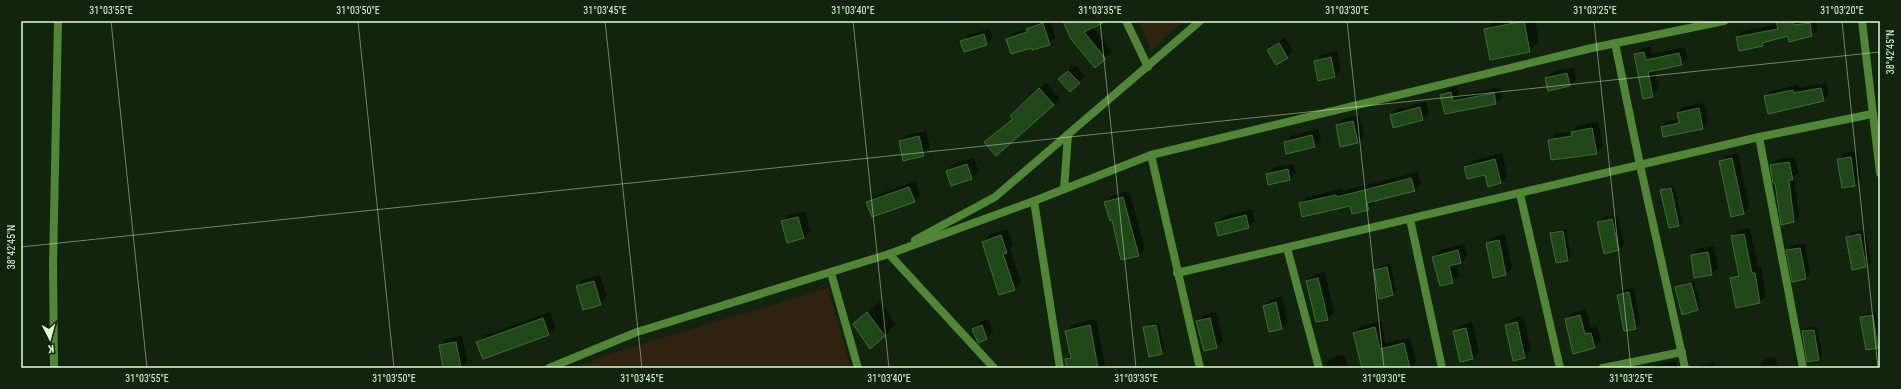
<svg xmlns="http://www.w3.org/2000/svg" width="1901" height="389" font-family="'Roboto Condensed',sans-serif">
	<style>
		.green { fill: #2f220f }
		.shadow { fill: #0007 }
		.building { fill: #204717; stroke: #367428 }
		.lines { fill: none; stroke-linecap: round; stroke-linejoin: round }
		.minor { stroke: #508734; stroke-width: 8 }
		.tertiary { stroke: #508734; stroke-width: 8 }
		.ticks { fill: none; stroke: #dcffd0; stroke-width: 1; stroke-opacity: 0.45 }
		.neatline { fill: none; stroke: #dcffd0; stroke-width: 1.5 }
		.ticks-label { font-size: 10px; text-anchor: middle; fill: #dcffd0 }
	</style>
	<rect width="100%" height="100%" fill="#12240d"/>
	<g class="green">
		<path d="M 1139,21 L 1183,21 L 1151,50 Z"/>
		<path d="M 828,288 L 851,368 L 574,368 L 609,354 Z"/>
	</g>
	<g class="shadow">
		<path d="M 1038,21 L 1051,21 L 1055,38 L 1049,44 L 1032,47 L 1008,39 L 1014,33 L 1027,29 L 1033,22 Z"/>
		<path d="M 1064,21 L 1098,21 L 1092,27 L 1112,52 L 1105,58 Z"/>
		<path d="M 1493,21 L 1535,21 L 1539,41 L 1529,51 L 1485,30 Z"/>
		<path d="M 1778,21 L 1816,21 L 1818,30 L 1812,35 L 1790,41 L 1788,35 L 1767,41 L 1762,45 L 1737,37 L 1743,31 L 1778,24 Z"/>
		<path d="M 990,29 L 993,38 L 986,44 L 962,42 L 968,35 Z"/>
		<path d="M 1285,37 L 1293,51 L 1287,58 L 1268,50 Z"/>
		<path d="M 1651,47 L 1652,54 L 1685,47 L 1688,58 L 1681,64 L 1655,69 L 1658,89 L 1652,96 L 1635,54 L 1642,48 Z"/>
		<path d="M 1337,51 L 1341,69 L 1335,76 L 1315,62 L 1321,55 Z"/>
		<path d="M 1075,65 L 1085,76 L 1079,83 L 1066,73 Z"/>
		<path d="M 1574,67 L 1576,79 L 1570,85 L 1546,78 L 1553,72 Z"/>
		<path d="M 1046,83 L 1060,98 L 1054,104 L 1040,88 Z"/>
		<path d="M 1826,83 L 1829,94 L 1823,100 L 1765,96 L 1771,91 L 1798,85 L 1799,88 Z"/>
		<path d="M 1457,86 L 1459,96 L 1500,87 L 1502,97 L 1496,103 L 1446,113 L 1442,95 L 1448,89 Z"/>
		<path d="M 1426,102 L 1429,113 L 1422,120 L 1391,115 L 1397,109 Z"/>
		<path d="M 1704,103 L 1708,122 L 1702,128 L 1662,127 L 1668,121 L 1679,119 L 1678,113 L 1683,107 Z"/>
		<path d="M 1359,115 L 1364,136 L 1357,143 L 1337,125 L 1343,119 Z"/>
		<path d="M 1598,122 L 1603,147 L 1596,153 L 1549,141 L 1555,134 L 1573,131 L 1578,125 Z"/>
		<path d="M 1318,129 L 1321,140 L 1314,146 L 1285,142 L 1291,136 Z"/>
		<path d="M 926,131 L 930,148 L 924,155 L 904,160 L 900,142 L 906,135 Z"/>
		<path d="M 1857,151 L 1861,179 L 1855,185 L 1838,160 L 1845,153 Z"/>
		<path d="M 1502,153 L 1507,176 L 1501,182 L 1488,185 L 1486,174 L 1465,167 L 1472,161 Z"/>
		<path d="M 1738,153 L 1749,207 L 1744,213 L 1720,161 L 1726,156 Z"/>
		<path d="M 1795,157 L 1798,173 L 1794,176 L 1799,216 L 1793,221 L 1771,166 L 1777,160 Z"/>
		<path d="M 974,158 L 978,172 L 971,179 L 947,171 L 954,164 Z"/>
		<path d="M 1294,164 L 1296,173 L 1290,179 L 1267,175 L 1273,168 Z"/>
		<path d="M 1418,172 L 1421,184 L 1414,190 L 1374,200 L 1375,202 L 1368,209 L 1351,205 L 1300,204 L 1307,197 L 1342,189 L 1343,191 Z"/>
		<path d="M 916,181 L 920,195 L 914,201 L 868,202 L 874,196 Z"/>
		<path d="M 1674,185 L 1682,223 L 1679,226 L 1662,191 L 1665,188 Z"/>
		<path d="M 1129,191 L 1145,249 L 1139,255 L 1122,259 L 1112,219 L 1106,202 L 1112,196 Z"/>
		<path d="M 1252,209 L 1255,221 L 1248,227 L 1216,223 L 1222,217 Z"/>
		<path d="M 805,211 L 810,231 L 804,238 L 782,222 L 788,215 Z"/>
		<path d="M 1617,215 L 1624,244 L 1619,249 L 1605,252 L 1599,222 L 1603,217 Z"/>
		<path d="M 1750,228 L 1758,267 L 1761,267 L 1766,296 L 1760,302 L 1737,306 L 1731,278 L 1739,271 L 1732,237 L 1739,230 Z"/>
		<path d="M 1007,229 L 1013,245 L 1010,248 L 1021,282 L 1015,289 L 1000,294 L 983,242 L 989,235 Z"/>
		<path d="M 1566,229 L 1571,257 L 1568,260 L 1551,234 L 1554,231 Z"/>
		<path d="M 1865,230 L 1871,262 L 1866,267 L 1847,237 L 1852,232 Z"/>
		<path d="M 1505,234 L 1512,268 L 1506,274 L 1487,243 L 1493,237 Z"/>
		<path d="M 1464,244 L 1467,256 L 1461,263 L 1456,264 L 1459,276 L 1452,282 L 1433,257 L 1440,250 Z"/>
		<path d="M 1805,244 L 1810,273 L 1805,278 L 1787,250 L 1792,245 Z"/>
		<path d="M 1714,246 L 1718,268 L 1711,274 L 1692,255 L 1698,249 Z"/>
		<path d="M 1390,264 L 1396,291 L 1393,294 L 1375,270 L 1378,267 Z"/>
		<path d="M 1325,272 L 1334,312 L 1328,319 L 1307,281 L 1314,275 Z"/>
		<path d="M 600,275 L 607,297 L 601,304 L 584,309 L 577,286 L 583,280 Z"/>
		<path d="M 1694,281 L 1701,306 L 1698,309 L 1683,314 L 1677,288 L 1680,285 Z"/>
		<path d="M 1634,288 L 1640,323 L 1636,328 L 1618,295 L 1623,290 Z"/>
		<path d="M 1282,296 L 1288,322 L 1282,328 L 1270,331 L 1264,306 L 1270,300 Z"/>
		<path d="M 880,301 L 896,324 L 884,336 L 855,324 Z"/>
		<path d="M 1586,309 L 1591,328 L 1597,327 L 1601,340 L 1594,347 L 1566,319 L 1573,313 Z"/>
		<path d="M 550,312 L 555,327 L 549,334 L 483,358 L 477,343 L 484,336 Z"/>
		<path d="M 1216,312 L 1223,341 L 1217,347 L 1198,321 L 1204,315 Z"/>
		<path d="M 1876,313 L 1880,339 L 1880,345 L 1878,347 L 1861,317 L 1864,314 Z"/>
		<path d="M 1523,316 L 1531,351 L 1524,357 L 1506,325 L 1513,319 Z"/>
		<path d="M 989,319 L 993,332 L 987,338 L 973,329 L 979,322 Z"/>
		<path d="M 1096,319 L 1105,366 L 1103,368 L 1068,368 L 1066,359 L 1071,354 L 1066,331 L 1072,325 Z"/>
		<path d="M 1381,321 L 1386,343 L 1410,337 L 1416,362 L 1410,368 L 1363,368 L 1354,333 L 1361,326 Z"/>
		<path d="M 1472,322 L 1479,351 L 1473,358 L 1461,361 L 1454,331 L 1461,325 Z"/>
		<path d="M 1159,323 L 1164,350 L 1161,353 L 1144,328 L 1147,325 Z"/>
		<path d="M 1817,327 L 1822,356 L 1819,359 L 1808,361 L 1803,331 L 1806,328 Z"/>
		<path d="M 462,336 L 467,362 L 460,368 L 444,368 L 440,346 L 446,339 Z"/>
		<path d="M 1344,354 L 1348,368 L 1327,368 L 1326,364 L 1333,357 Z"/>
		<path d="M 1775,357 L 1778,368 L 1760,368 L 1759,366 L 1766,359 Z"/>
		<path d="M 1676,361 L 1678,368 L 1647,368 L 1648,367 Z"/>
		<path d="M 1714,362 L 1715,368 L 1699,368 L 1702,365 Z"/>
		<path d="M 1298,366 L 1299,368 L 1288,368 Z"/>
	</g>
	<g class="building">
		<path d="M 1063,21 L 1107,21 L 1084,32 L 1106,59 L 1095,68 L 1071,39 Z"/>
		<path d="M 1524,21 L 1530,52 L 1490,60 L 1484,29 Z"/>
		<path d="M 1776,21 L 1793,21 L 1794,25 L 1810,23 L 1812,36 L 1789,42 L 1788,36 L 1762,43 L 1763,46 L 1739,51 L 1736,37 L 1778,29 Z"/>
		<path d="M 1043,23 L 1050,45 L 1032,50 L 1032,48 L 1011,54 L 1006,39 L 1027,32 L 1026,29 Z"/>
		<path d="M 984,34 L 987,45 L 964,52 L 960,41 Z"/>
		<path d="M 1279,43 L 1288,58 L 1276,65 L 1267,50 Z"/>
		<path d="M 1644,52 L 1646,60 L 1679,53 L 1682,65 L 1648,72 L 1653,97 L 1643,99 L 1634,54 Z"/>
		<path d="M 1331,57 L 1335,77 L 1318,81 L 1314,61 Z"/>
		<path d="M 1068,71 L 1080,83 L 1070,92 L 1058,79 Z"/>
		<path d="M 1567,73 L 1570,86 L 1548,91 L 1545,78 Z"/>
		<path d="M 1039,88 L 1054,105 L 996,156 L 984,142 L 1013,119 L 1010,116 Z"/>
		<path d="M 1821,88 L 1824,101 L 1768,114 L 1764,96 L 1793,90 L 1793,93 Z"/>
		<path d="M 1451,92 L 1453,101 L 1494,93 L 1496,104 L 1445,114 L 1440,95 Z"/>
		<path d="M 1420,107 L 1423,120 L 1393,128 L 1390,115 Z"/>
		<path d="M 1699,108 L 1703,129 L 1663,137 L 1661,127 L 1679,123 L 1677,113 Z"/>
		<path d="M 1353,121 L 1358,143 L 1340,147 L 1336,125 Z"/>
		<path d="M 1592,128 L 1597,154 L 1551,160 L 1548,140 L 1572,136 L 1571,132 Z"/>
		<path d="M 1312,135 L 1315,147 L 1286,154 L 1284,142 Z"/>
		<path d="M 919,136 L 924,156 L 903,161 L 899,141 Z"/>
		<path d="M 1851,157 L 1855,186 L 1842,188 L 1837,159 Z"/>
		<path d="M 1732,158 L 1744,214 L 1731,217 L 1719,161 Z"/>
		<path d="M 1495,159 L 1501,183 L 1488,187 L 1485,175 L 1467,179 L 1464,167 Z"/>
		<path d="M 1789,162 L 1793,180 L 1789,180 L 1794,222 L 1781,225 L 1775,183 L 1773,183 L 1770,165 Z"/>
		<path d="M 967,164 L 972,179 L 951,186 L 946,171 Z"/>
		<path d="M 1288,169 L 1290,180 L 1268,185 L 1266,174 Z"/>
		<path d="M 1411,178 L 1415,191 L 1367,203 L 1369,210 L 1352,214 L 1350,206 L 1302,217 L 1299,203 L 1336,195 L 1337,197 Z"/>
		<path d="M 909,187 L 915,202 L 872,217 L 866,202 Z"/>
		<path d="M 1671,188 L 1679,226 L 1669,228 L 1660,190 Z"/>
		<path d="M 1123,197 L 1139,256 L 1121,260 L 1112,220 L 1110,221 L 1104,202 Z"/>
		<path d="M 1246,215 L 1249,228 L 1218,236 L 1215,223 Z"/>
		<path d="M 798,217 L 804,238 L 787,243 L 781,221 Z"/>
		<path d="M 1612,219 L 1619,250 L 1604,254 L 1597,222 Z"/>
		<path d="M 1563,231 L 1568,261 L 1556,263 L 1550,233 Z"/>
		<path d="M 1744,234 L 1752,273 L 1755,273 L 1760,303 L 1736,308 L 1730,278 L 1739,276 L 1731,236 Z"/>
		<path d="M 1860,234 L 1866,267 L 1852,270 L 1846,237 Z"/>
		<path d="M 1001,235 L 1007,253 L 1003,254 L 1015,290 L 999,295 L 982,242 Z"/>
		<path d="M 1499,240 L 1506,275 L 1493,278 L 1486,243 Z"/>
		<path d="M 1800,248 L 1806,279 L 1792,282 L 1786,250 Z"/>
		<path d="M 1458,250 L 1461,263 L 1449,266 L 1453,283 L 1440,286 L 1432,257 Z"/>
		<path d="M 1708,252 L 1712,275 L 1694,278 L 1691,255 Z"/>
		<path d="M 1387,267 L 1393,295 L 1379,299 L 1374,270 Z"/>
		<path d="M 1318,278 L 1328,320 L 1316,322 L 1306,281 Z"/>
		<path d="M 594,281 L 601,305 L 583,310 L 576,286 Z"/>
		<path d="M 1691,283 L 1698,310 L 1682,315 L 1675,287 Z"/>
		<path d="M 1629,292 L 1636,329 L 1624,331 L 1617,295 Z"/>
		<path d="M 1276,302 L 1282,329 L 1269,332 L 1263,306 Z"/>
		<path d="M 867,312 L 885,336 L 870,349 L 853,324 Z"/>
		<path d="M 1580,315 L 1585,334 L 1591,333 L 1595,348 L 1573,354 L 1565,319 Z"/>
		<path d="M 1873,315 L 1878,348 L 1866,350 L 1860,317 Z"/>
		<path d="M 543,318 L 549,335 L 483,359 L 476,342 Z"/>
		<path d="M 1210,318 L 1217,348 L 1204,351 L 1196,321 Z"/>
		<path d="M 1517,322 L 1525,358 L 1513,361 L 1505,325 Z"/>
		<path d="M 982,325 L 987,339 L 978,343 L 972,329 Z"/>
		<path d="M 1090,325 L 1098,368 L 1067,368 L 1065,359 L 1071,358 L 1065,331 Z"/>
		<path d="M 1156,325 L 1162,354 L 1149,357 L 1143,327 Z"/>
		<path d="M 1375,327 L 1380,349 L 1404,343 L 1410,368 L 1362,368 L 1353,333 Z"/>
		<path d="M 1466,328 L 1473,359 L 1460,362 L 1453,331 Z"/>
		<path d="M 1814,330 L 1819,360 L 1807,362 L 1802,331 Z"/>
		<path d="M 456,342 L 461,368 L 443,368 L 439,345 Z"/>
	</g>
	<g class="lines">
		<g class="minor">
			<path d="M 1126,21 L 1148,67"/>
			<path d="M 1862,21 L 1880,173"/>
			<path d="M 1615,43 L 1640,165 L 1685,368"/>
			<path d="M 1759,137 L 1803,368"/>
			<path d="M 1151,155 L 1200,368"/>
			<path d="M 1520,194 L 1560,368"/>
			<path d="M 1034,201 L 1060,368"/>
			<path d="M 1410,219 L 1442,368"/>
			<path d="M 1287,248 L 1319,368"/>
			<path d="M 889,254 L 994,368"/>
			<path d="M 831,273 L 858,368"/>
			<path d="M 1177,273 L 1759,137 L 1872,114"/>
			<path d="M 54,368 L 53,265 L 58,21"/>
			<path d="M 1603,368 L 1682,352"/>
		</g>
		<g class="tertiary">
			<path d="M 1064,189 L 1068,135"/>
			<path d="M 915,240 L 995,197 L 1200,21"/>
			<path d="M 549,368 L 637,332 L 889,254 L 1034,201 L 1151,155 L 1592,48 L 1724,21"/>
		</g>
	</g>
	<path class="ticks" d="M 111,21 L 147,368M 358,21 L 394,368M 605,21 L 642,368M 853,21 L 889,368M 1100,21 L 1136,368M 1347,21 L 1384,368M 1594,21 L 1631,368M 1842,21 L 1878,368M 21,247 L 1880,52M 1874,368 L 1880,367"/>
	<rect width="1901" height="389" fill="none" stroke="#12240d" stroke-width="44"/>
	<g transform="translate(50 339) rotate(174)" stroke="#12240d" stroke-width="3" paint-order="stroke">
	<path d="M0-3L7 15L0 10L-7 15Z" fill="#dcffd0"/>
	<text y="-6" font-size="11" font-weight="bold" text-anchor="middle" fill="#dcffd0">K</text>
	</g>
	<rect x="22" y="22" width="1857" height="345" class="neatline"/>
	<g class="ticks-label">
		<text x="111" y="14">31°03'55"E</text>
		<text x="358" y="14">31°03'50"E</text>
		<text x="605" y="14">31°03'45"E</text>
		<text x="853" y="14">31°03'40"E</text>
		<text x="1100" y="14">31°03'35"E</text>
		<text x="1347" y="14">31°03'30"E</text>
		<text x="1595" y="14">31°03'25"E</text>
		<text x="1842" y="14">31°03'20"E</text>
		<text transform="translate(1890 52) rotate(-90)" y="4">38°42'45"N</text>
		<text transform="translate(11 247) rotate(-90)" y="4">38°42'45"N</text>
		<text x="147" y="382">31°03'55"E</text>
		<text x="394" y="382">31°03'50"E</text>
		<text x="642" y="382">31°03'45"E</text>
		<text x="889" y="382">31°03'40"E</text>
		<text x="1136" y="382">31°03'35"E</text>
		<text x="1384" y="382">31°03'30"E</text>
		<text x="1631" y="382">31°03'25"E</text>
	</g>
</svg>
